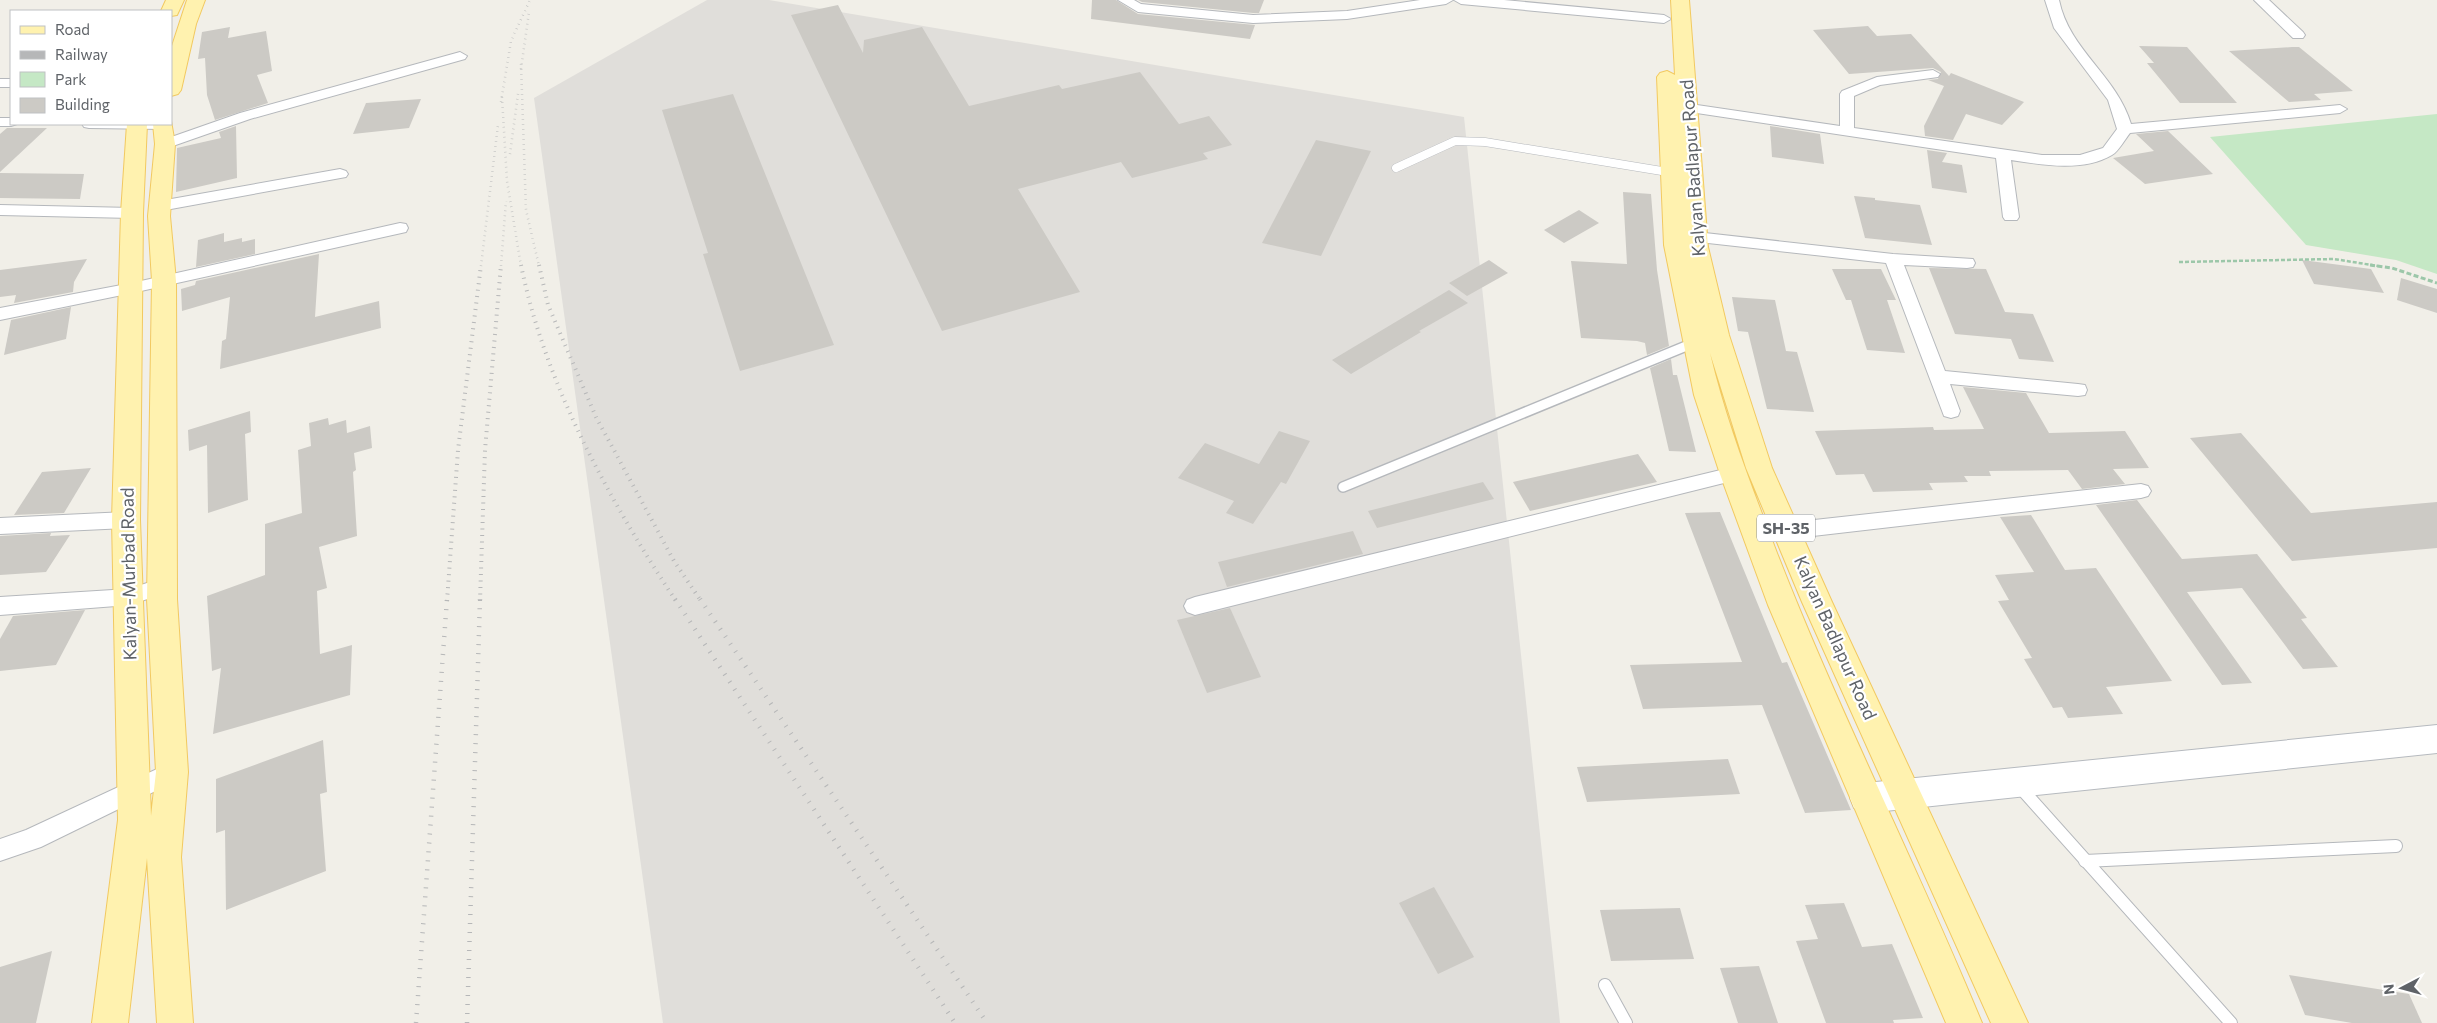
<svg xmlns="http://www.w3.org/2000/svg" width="2437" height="1023" font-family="Commissioner,sans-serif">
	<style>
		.industrial { fill: #e0deda }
		.green { fill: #c5e8c5 }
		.building { fill: #cccac5 }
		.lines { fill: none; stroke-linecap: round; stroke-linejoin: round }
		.service-far2-casing { stroke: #b5b8bc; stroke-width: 9 }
		.service-far1-casing { stroke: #b5b8bc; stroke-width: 12 }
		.service-casing { stroke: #b5b8bc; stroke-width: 14 }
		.minor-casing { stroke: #b5b8bc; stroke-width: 2 }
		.secondary-casing { stroke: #b6babf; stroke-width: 2 }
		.primary-casing { stroke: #f2c960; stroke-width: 2 }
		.path-far1 { stroke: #9cc7a9; stroke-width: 2.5; stroke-dasharray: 4 2; stroke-linecap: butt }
		.path { stroke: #9cc7a9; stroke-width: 3; stroke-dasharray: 5 2.5; stroke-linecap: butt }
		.service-far2 { stroke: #fff; stroke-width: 8 }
		.service-far1 { stroke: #fff; stroke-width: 9 }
		.service { stroke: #fff; stroke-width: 12 }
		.minor { fill: #fff; fill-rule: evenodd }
		.secondary { fill: #fff; fill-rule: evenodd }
		.primary { fill: #fff2af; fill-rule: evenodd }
		.rail-far2 { stroke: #b6b7b8; stroke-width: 2.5; stroke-dasharray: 0.5 4.5; stroke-linecap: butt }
		.rail-far1 { stroke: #b6b7b8; stroke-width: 4; stroke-dasharray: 1 5.5; stroke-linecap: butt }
		.rail { stroke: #b6b7b8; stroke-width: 4.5; stroke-dasharray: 1 8; stroke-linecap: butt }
		.labels { text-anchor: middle; stroke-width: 4.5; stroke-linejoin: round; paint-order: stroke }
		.shield { fill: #fff; stroke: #8f9295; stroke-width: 1 }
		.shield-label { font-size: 16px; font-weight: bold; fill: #5f6368 }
		.street-label { font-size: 18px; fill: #5f6368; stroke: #fff }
	</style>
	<rect width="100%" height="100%" fill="#f1efe8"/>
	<path class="industrial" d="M 707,0 L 769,0 L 1464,117 L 1560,1023 L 663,1023 L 534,98 Z"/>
	<path class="green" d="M 2437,114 L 2437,274 L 2396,260 L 2306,245 L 2210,137 Z"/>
	<g class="building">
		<path d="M 1092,0 L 1116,0 L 1138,14 L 1255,25 L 1250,39 L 1091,19 Z"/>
		<path d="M 1138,0 L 1264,0 L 1259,13 L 1253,13 L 1142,2 Z"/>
		<path d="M 838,5 L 863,53 L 864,40 L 922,27 L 969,106 L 1059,85 L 1062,89 L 1140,72 L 1179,124 L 1209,116 L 1232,145 L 1203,153 L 1208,159 L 1132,178 L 1121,162 L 1018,189 L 1080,292 L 942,331 L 791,15 Z"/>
		<path d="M 1868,26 L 1877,36 L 1911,34 L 1949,76 L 1951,73 L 2024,102 L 2002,125 L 1966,114 L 1953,140 L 1925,136 L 1924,126 L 1944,86 L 1928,80 L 1938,79 L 1941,72 L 1933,68 L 1849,74 L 1813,30 Z"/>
		<path d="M 230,27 L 228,38 L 266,31 L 272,71 L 257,75 L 268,103 L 215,120 L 207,95 L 205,58 L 198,59 L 202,32 Z"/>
		<path d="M 2139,46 L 2187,47 L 2237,103 L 2180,103 L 2147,63 L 2154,63 Z"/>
		<path d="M 2292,47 L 2299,47 L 2353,91 L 2314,94 L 2321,100 L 2289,102 L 2229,51 Z"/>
		<path d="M 733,94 L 834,345 L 740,371 L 703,254 L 708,253 L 662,110 Z"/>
		<path d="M 421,99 L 409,128 L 353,134 L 366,103 Z"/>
		<path d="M 236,126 L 237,178 L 176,192 L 177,148 L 221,138 L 219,132 Z"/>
		<path d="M 1770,126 L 1820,134 L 1824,164 L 1772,157 Z"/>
		<path d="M 7,128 L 47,128 L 0,172 L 0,134 Z"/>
		<path d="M 2168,131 L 2213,174 L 2145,184 L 2113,158 L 2154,151 L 2136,134 Z"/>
		<path d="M 1316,140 L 1371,151 L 1321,256 L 1262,243 Z"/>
		<path d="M 1927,150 L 1947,153 L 1942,162 L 1962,165 L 1967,193 L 1932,188 Z"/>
		<path d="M 0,173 L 84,174 L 80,199 L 0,198 Z"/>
		<path d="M 1623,192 L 1651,194 L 1657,270 L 1669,346 L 1647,355 L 1645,343 L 1637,341 L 1581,338 L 1571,261 L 1627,264 Z"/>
		<path d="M 1854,196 L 1875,198 L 1875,200 L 1920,205 L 1932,245 L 1865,238 Z"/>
		<path d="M 1579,210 L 1599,223 L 1564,243 L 1544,230 Z"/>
		<path d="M 224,233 L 224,242 L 242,238 L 242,242 L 255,239 L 255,254 L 196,267 L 198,240 Z"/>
		<path d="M 319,254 L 315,317 L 379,301 L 381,328 L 220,369 L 222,341 L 226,339 L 230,297 L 182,311 L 181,289 L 195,285 L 196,281 Z"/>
		<path d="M 87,259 L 74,282 L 73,292 L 14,303 L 16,295 L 0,297 L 0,270 Z"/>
		<path d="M 1489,260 L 1508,273 L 1467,296 L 1449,283 Z"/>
		<path d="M 2302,260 L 2371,269 L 2384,293 L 2314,284 Z"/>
		<path d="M 1929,268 L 1986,269 L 2005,312 L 2033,314 L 2054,362 L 2019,359 L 2011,339 L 1955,334 Z"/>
		<path d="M 1832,269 L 1881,269 L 1896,300 L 1887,300 L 1905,353 L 1867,350 L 1851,300 L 1846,300 Z"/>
		<path d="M 2401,278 L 2437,289 L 2437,313 L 2397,300 Z"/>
		<path d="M 1449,290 L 1468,303 L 1419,331 L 1421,332 L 1351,374 L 1332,360 Z"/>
		<path d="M 1732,297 L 1775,300 L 1786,351 L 1797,352 L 1814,412 L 1767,409 L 1748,332 L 1738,331 Z"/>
		<path d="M 71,307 L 66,339 L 4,355 L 11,320 Z"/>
		<path d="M 1671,359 L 1673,375 L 1677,375 L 1696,452 L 1669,451 L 1650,368 Z"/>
		<path d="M 1963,387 L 2026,393 L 2049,433 L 2125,431 L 2149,468 L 2113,469 L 2125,484 L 2082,489 L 2068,470 L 1989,471 L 1991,476 L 1964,476 L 1968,482 L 1929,483 L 1933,490 L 1873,492 L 1864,474 L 1836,475 L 1815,431 L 1933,427 L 1934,430 L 1984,429 Z"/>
		<path d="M 250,411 L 251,432 L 245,434 L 248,500 L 208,513 L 207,445 L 189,451 L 188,430 Z"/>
		<path d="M 328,418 L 329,425 L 346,420 L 347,433 L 370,426 L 372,448 L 354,453 L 356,470 L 353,472 L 357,536 L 319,547 L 327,588 L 317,591 L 320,654 L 352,645 L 350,695 L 213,734 L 221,668 L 212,671 L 207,596 L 265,575 L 265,524 L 302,513 L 298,450 L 311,446 L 309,423 Z"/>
		<path d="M 1279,431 L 1310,441 L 1286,484 L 1281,482 L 1253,524 L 1226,513 L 1234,501 L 1178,478 L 1205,443 L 1259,464 Z"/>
		<path d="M 2241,433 L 2311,513 L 2437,502 L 2437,548 L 2292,561 L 2190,438 Z"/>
		<path d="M 1638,454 L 1657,482 L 1530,511 L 1513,482 Z"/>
		<path d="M 91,468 L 64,513 L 14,515 L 42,472 Z"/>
		<path d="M 1483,482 L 1494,499 L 1377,528 L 1368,511 Z"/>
		<path d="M 2137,500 L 2182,559 L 2257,554 L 2307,618 L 2301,619 L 2338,667 L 2303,669 L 2242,588 L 2187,592 L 2252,683 L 2222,685 L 2096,505 Z"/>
		<path d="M 1720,512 L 1782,663 L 1787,662 L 1851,810 L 1805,813 L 1762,705 L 1643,709 L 1630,665 L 1742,662 L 1685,513 Z"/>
		<path d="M 2031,515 L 2065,570 L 2096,568 L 2172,681 L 2106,687 L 2123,714 L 2068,718 L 2062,707 L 2053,708 L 2024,659 L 2032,658 L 1998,601 L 2009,600 L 1995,575 L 2034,572 L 2000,517 Z"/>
		<path d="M 1353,531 L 1363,554 L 1227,587 L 1218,562 Z"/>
		<path d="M 51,533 L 50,536 L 70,535 L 46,572 L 0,575 L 0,536 Z"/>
		<path d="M 1230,608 L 1261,677 L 1207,693 L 1177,620 Z"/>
		<path d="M 85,610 L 56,665 L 0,671 L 0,639 L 13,616 Z"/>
		<path d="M 323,740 L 327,792 L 320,794 L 326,871 L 226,910 L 225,830 L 216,833 L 216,779 Z"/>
		<path d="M 1728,759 L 1740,794 L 1587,802 L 1577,767 Z"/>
		<path d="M 1434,887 L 1474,957 L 1438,974 L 1399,903 Z"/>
		<path d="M 1844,903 L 1862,947 L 1892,944 L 1923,1018 L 1893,1020 L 1894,1023 L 1826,1023 L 1796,941 L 1818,939 L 1805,905 Z"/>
		<path d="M 1680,908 L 1694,959 L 1611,961 L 1600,910 Z"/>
		<path d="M 52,951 L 36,1023 L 0,1023 L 0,967 Z"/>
		<path d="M 1759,966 L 1778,1023 L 1738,1023 L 1720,968 Z"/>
		<path d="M 2289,975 L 2409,994 L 2422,1023 L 2352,1023 L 2305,1015 Z"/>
	</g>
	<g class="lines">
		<defs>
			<path id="service-far2" d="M 1396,168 L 1455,141 L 1485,142 L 1674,173"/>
			<path id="service-far1" d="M 1343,487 L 1696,342"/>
			<g id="service">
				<path d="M 2020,787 L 2231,1023"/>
				<path d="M 2085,861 L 2396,846"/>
				<path d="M 1605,985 L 1626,1023"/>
			</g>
			<g id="minor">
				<path d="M 1118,0 L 1134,0 L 1141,4 L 1253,15 L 1347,11 L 1420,0 L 1453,0 L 1446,4 L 1347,19 L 1253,23 L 1138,12 Z"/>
				<path d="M 1454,0 L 1504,0 L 1664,15 L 1671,19 L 1664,23 L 1461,4 Z"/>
				<path d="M 2045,0 L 2059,0 C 2069,50 2117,76 2131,124 L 2340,105 L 2347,109 L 2340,113 L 2130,133 C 2125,139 2119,151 2112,155 C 2084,172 2043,165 2011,160 L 2019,217 L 2017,220 L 2005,220 L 2003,217 L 1996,158 L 1670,109 L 1663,105 L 1670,101 L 1840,126 L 1840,94 L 1842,91 L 1877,77 L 1933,70 L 1940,74 L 1938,77 L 1880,85 L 1854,96 L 1854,128 L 2042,155 L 2080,155 L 2103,148 L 2117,129 L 2108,100 L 2054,28 Z"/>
				<path d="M 2254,0 L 2269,0 L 2303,32 L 2305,35 L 2303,38 L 2293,38 Z"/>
				<path d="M 460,52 L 467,56 L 465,59 L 250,119 L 170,147 L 165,149 L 157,144 L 160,141 L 240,113 Z"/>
				<rect x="0" y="79" width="11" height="8"/>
				<path d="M 0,118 L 11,118 L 11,124 L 17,124 L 11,126 L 0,126 Z"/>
				<path d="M 82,124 L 170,124 L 170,125 L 163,129 L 89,128 L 84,127 Z"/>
				<path d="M 340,169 L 346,171 L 348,174 L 346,177 L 160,211 L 154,209 L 152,206 L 154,203 L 160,201 Z"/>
				<path d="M 0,205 L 132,208 L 138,210 L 140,213 L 138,216 L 132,218 L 0,215 Z"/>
				<path d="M 400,223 L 406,224 L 408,228 L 406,232 L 132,293 L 0,320 L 0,308 L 132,283 Z"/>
				<path d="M 1696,232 L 1893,254 L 1973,259 L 1975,263 L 1973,267 L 1967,268 L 1904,265 L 1945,371 L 2078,384 L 2085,385 L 2087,390 L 2085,395 L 2078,396 L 1950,384 L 1960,411 L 1958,416 L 1951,418 L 1944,416 L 1886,263 L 1690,241 L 1688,237 L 1690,233 Z"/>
				<path d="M 1733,467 L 1740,469 L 1743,474 L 1740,479 L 1195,615 L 1187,612 L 1184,606 L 1187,600 L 1195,597 Z"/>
				<path d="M 2141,484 L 2148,486 L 2151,491 L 2148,496 L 2141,498 L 1787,539 L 1780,536 L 1777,531 L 1780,526 L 1787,523 Z"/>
				<path d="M 126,512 L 133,515 L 136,520 L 133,525 L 126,528 L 0,534 L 0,518 Z"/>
				<path d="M 162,578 L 169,580 L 172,586 L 169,592 L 129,605 L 0,615 L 0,597 L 129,589 Z"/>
				<path d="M 172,762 L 180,765 L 184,772 L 180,779 L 41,847 L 0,861 L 0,839 L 26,830 Z"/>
			</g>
			<path id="secondary" d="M 2437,725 L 2437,753 L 1866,813 L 1854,808 L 1850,798 L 1854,788 L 1866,783 Z"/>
			<g id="primary">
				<path d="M 166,0 L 184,0 L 177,15 L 171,16 L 171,11 L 161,11 Z"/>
				<path d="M 187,0 L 205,0 L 196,24 L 181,90 L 178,94 L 171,96 L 171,49 Z"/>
				<path d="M 1671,0 L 1689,0 L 1708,247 L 1729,335 L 1772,468 L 1832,602 L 2028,1023 L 1991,1023 L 1802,602 L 1746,468 L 1710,353 C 1726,422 1752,487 1777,553 C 1839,712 1917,865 1982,1023 L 1946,1023 L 1768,605 L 1720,474 L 1694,395 L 1664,245 L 1657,77 L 1660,73 L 1667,71 L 1675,75 Z"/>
				<path d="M 171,121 L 175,144 L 170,216 L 176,281 L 177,599 L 188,772 L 181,857 L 193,1023 L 157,1023 L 147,858 L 128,1023 L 92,1023 L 118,820 L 112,520 L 121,213 L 127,124 L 147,124 L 143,213 L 140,520 L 151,816 L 156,772 L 147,599 L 152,281 L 148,216 L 155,144 L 153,124 L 171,124 Z"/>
			</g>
		</defs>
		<use href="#service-far2" class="service-far2-casing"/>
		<use href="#service-far1" class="service-far1-casing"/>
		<use href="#service" class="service-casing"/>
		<use href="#minor" class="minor-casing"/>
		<use href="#secondary" class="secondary-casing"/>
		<use href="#primary" class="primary-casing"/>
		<path class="path-far1" d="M 2179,262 L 2334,259 L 2378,266"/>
		<path class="path" d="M 2370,265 L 2392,268 L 2437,283"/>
		<use href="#service-far2" class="service-far2"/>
		<use href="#service-far1" class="service-far1"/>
		<use href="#service" class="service"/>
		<use href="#minor" class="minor"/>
		<use href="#secondary" class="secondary"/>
		<use href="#primary" class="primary"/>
		<g class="rail-far2">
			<path d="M 521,64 L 526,210 L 539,266"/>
			<path d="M 521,69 L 529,12"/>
			<path d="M 502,97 L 507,181 L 521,266"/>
			<path d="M 501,102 L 511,41 L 530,0"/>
			<path d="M 510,154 L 518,94"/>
			<path d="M 481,266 L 498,125"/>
			<path d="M 501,266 L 506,201"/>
		</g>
		<g class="rail-far1">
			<path d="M 521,265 C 545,384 609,500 676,601"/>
			<path d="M 539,265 L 548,305 L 596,417 L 674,561 L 701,601"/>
			<path d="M 447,601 L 458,450 L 481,265"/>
			<path d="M 480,601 L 485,450 L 501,265"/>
		</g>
		<g class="rail">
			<path d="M 675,599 L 955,1023"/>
			<path d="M 700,599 L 987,1023"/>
			<path d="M 416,1023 L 447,599"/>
			<path d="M 467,1023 L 480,599"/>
		</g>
	</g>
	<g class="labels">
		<rect class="shield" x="1757" y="514.5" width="58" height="27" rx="4"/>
		<g class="shield-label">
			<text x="1786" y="534">SH-35</text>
		</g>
		<g class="street-label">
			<text transform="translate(1693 168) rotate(-94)" y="6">Kalyan Badlapur Road</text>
			<text transform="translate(129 574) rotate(-91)" y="6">Kalyan-Murbad Road</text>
			<text transform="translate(1835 638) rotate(66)" y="6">Kalyan Badlapur Road</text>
		</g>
	</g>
	<rect x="10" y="10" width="162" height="115" fill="#ffffff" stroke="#bfc1c3"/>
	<rect x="20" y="26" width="25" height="8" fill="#fff2af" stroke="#bfc1c3"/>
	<text x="55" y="35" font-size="15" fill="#5f6368">Road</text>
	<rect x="20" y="51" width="25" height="8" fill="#b6b7b8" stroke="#bfc1c3"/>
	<text x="55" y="60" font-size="15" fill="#5f6368">Railway</text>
	<rect x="20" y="72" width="25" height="15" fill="#c5e8c5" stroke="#bfc1c3"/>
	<text x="55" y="85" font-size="15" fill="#5f6368">Park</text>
	<rect x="20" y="98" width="25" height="15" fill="#cccac5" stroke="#bfc1c3"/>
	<text x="55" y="110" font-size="15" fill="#5f6368">Building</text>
	<g transform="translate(2402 988) rotate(264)" stroke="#ffffff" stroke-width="4" paint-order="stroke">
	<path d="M0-4L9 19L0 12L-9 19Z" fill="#5f6368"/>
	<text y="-8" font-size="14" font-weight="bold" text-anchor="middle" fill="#5f6368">N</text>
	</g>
</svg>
